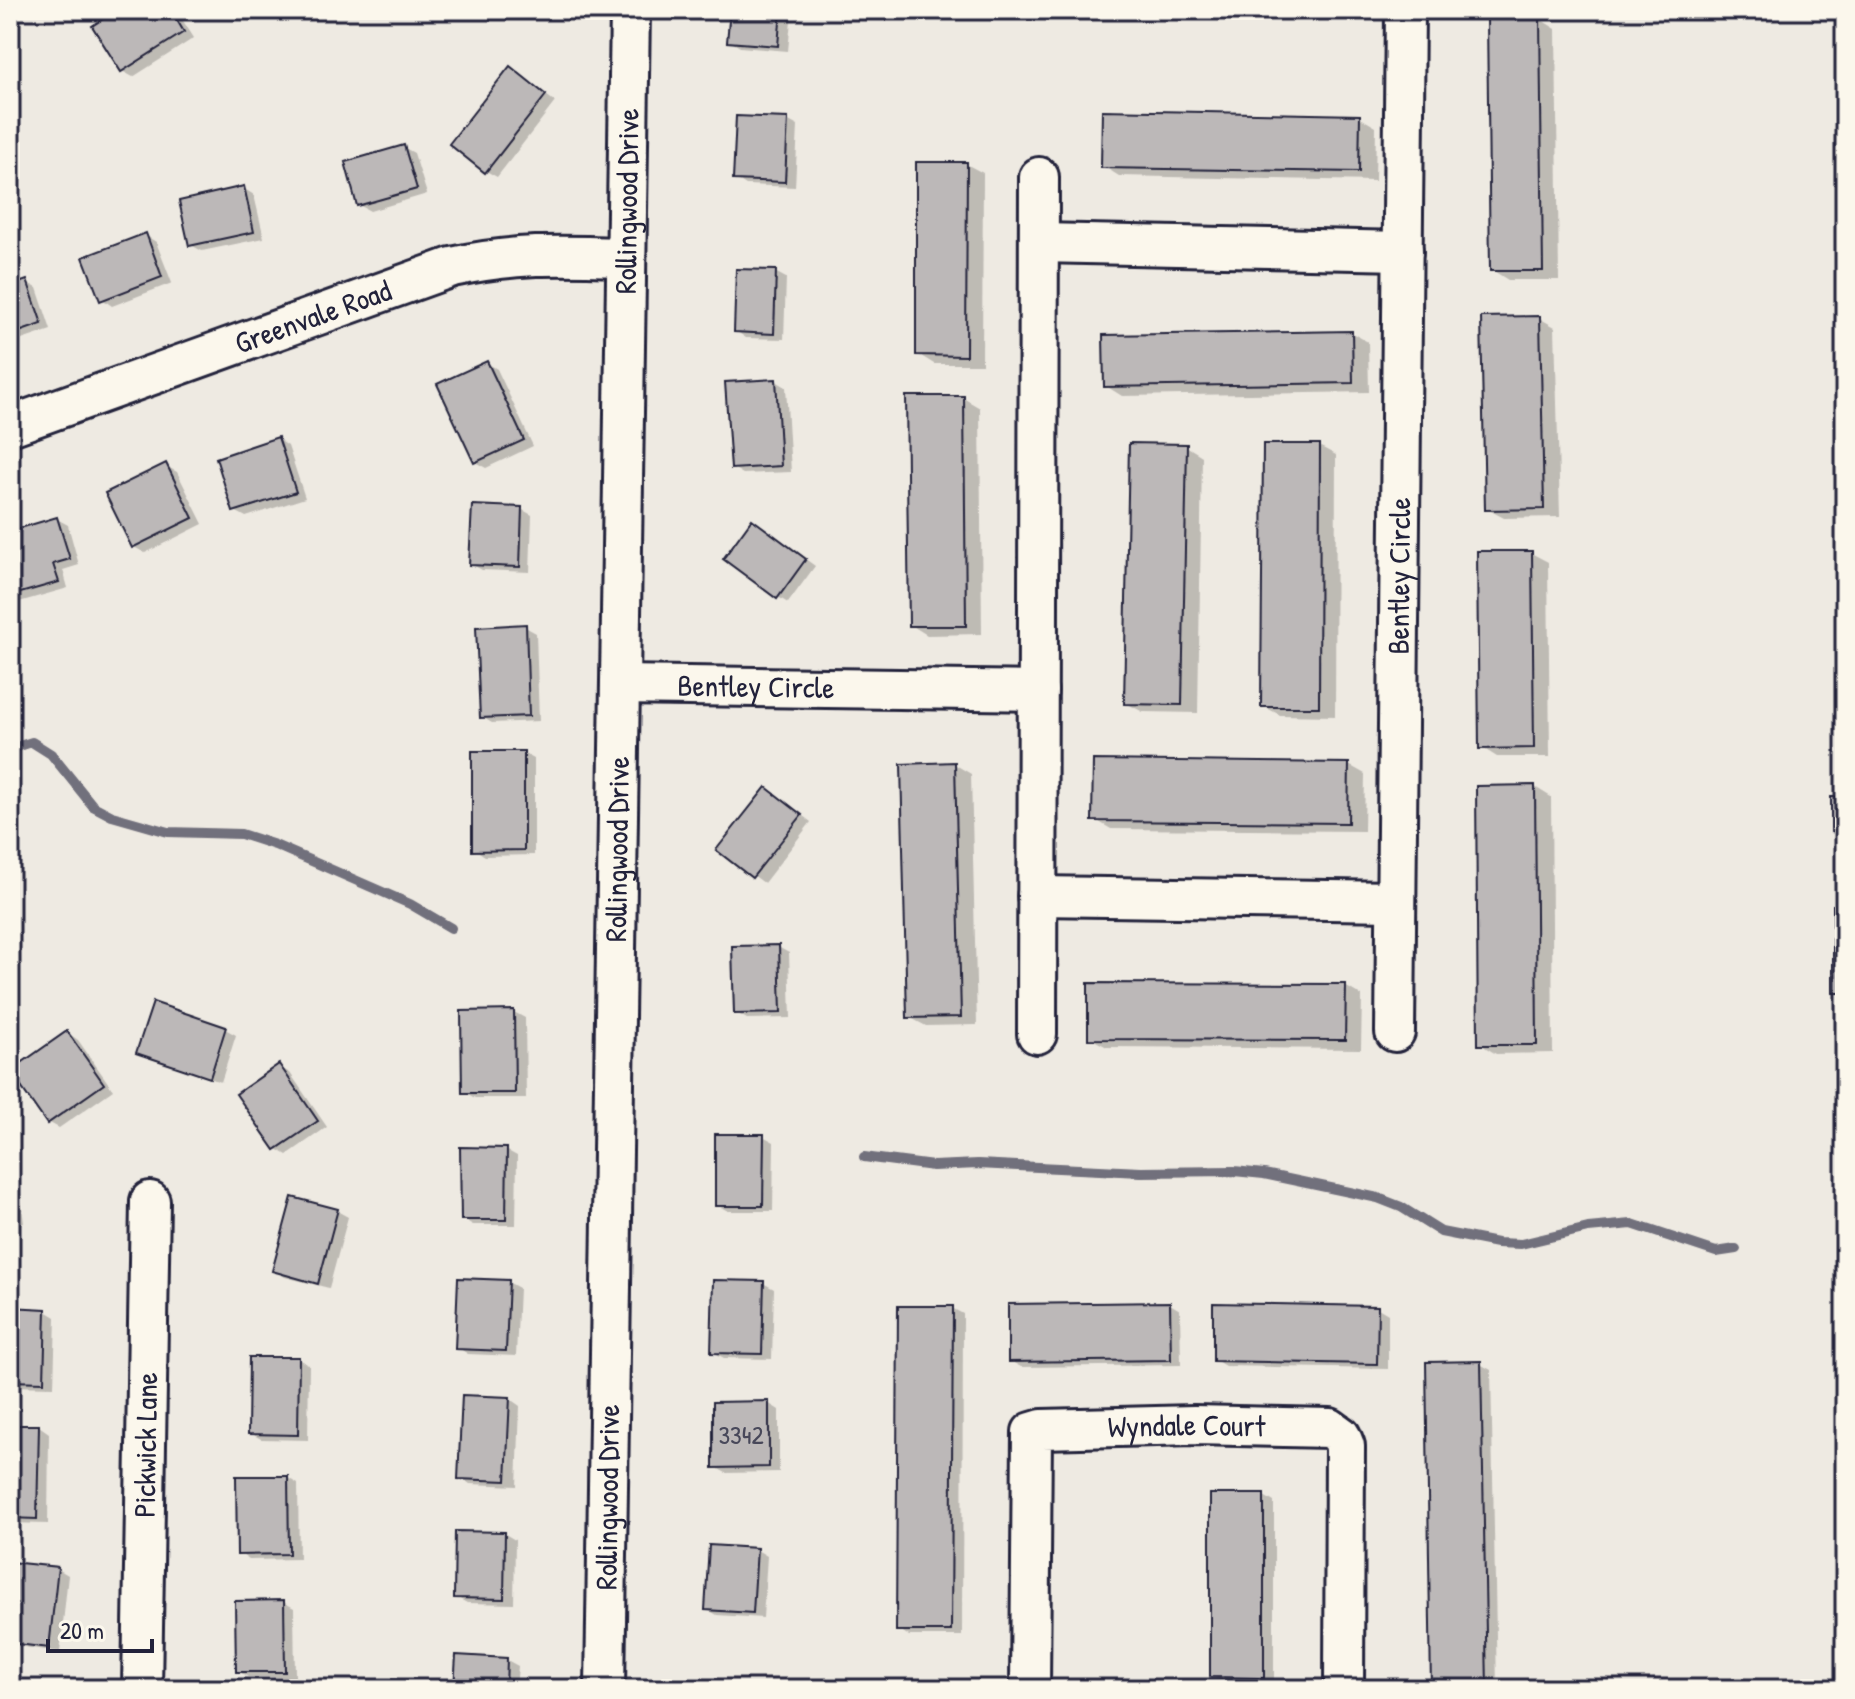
<svg xmlns="http://www.w3.org/2000/svg" width="1855" height="1699" font-family="'Patrick Hand',sans-serif">
	<style>
		.shadow { fill: #0003 }
		.lines { fill: none; stroke-linecap: round; stroke-linejoin: round }
		.stream { stroke: #716f7c; stroke-width: 10 }
		.building { fill: #bcb8b8; stroke: #22223b; stroke-width: 2 }
		.street-casing { stroke: #22223b; stroke-width: 44 }
		.street { stroke: #fbf7ec; stroke-width: 38 }
		.labels { text-anchor: middle; stroke-width: 6; stroke-linejoin: round; paint-order: stroke }
		.number-label { font-size: 26px; fill: #48485a }
		.street-label { font-size: 30px; fill: #22223b; stroke: #fbf7ec }
	</style>
	<rect width="100%" height="100%" fill="#eeeae2"/>
	<filter id="ink" filterUnits="userSpaceOnUse"><feTurbulence type="fractalNoise" baseFrequency=".0125" numOctaves="2"/><feDisplacementMap in="SourceGraphic" scale="16" xChannelSelector="R" yChannelSelector="G"/><feConvolveMatrix kernelMatrix="1 2 1 2 8 2 1 2 1" color-interpolation-filters="sRGB"/></filter>
	<g filter="url(#ink)">
		<g class="shadow">
			<path d="M 121,10 L 176,10 L 194,38 L 133,77 L 122,71 Z"/>
			<path d="M 732,10 L 792,10 L 788,51 L 740,47 L 730,41 Z"/>
			<path d="M 1540,19 L 1556,29 L 1559,280 L 1508,280 L 1492,270 Z"/>
			<path d="M 10,64 L 16,97 L 10,98 Z"/>
			<path d="M 521,75 L 555,102 L 497,177 L 486,171 Z"/>
			<path d="M 1359,117 L 1376,127 L 1375,181 L 1119,176 L 1103,166 Z"/>
			<path d="M 787,120 L 798,126 L 795,187 L 746,185 L 735,178 Z"/>
			<path d="M 403,147 L 414,153 L 427,194 L 370,211 L 359,205 Z"/>
			<path d="M 966,164 L 983,173 L 982,364 L 934,364 L 918,354 Z"/>
			<path d="M 243,188 L 254,195 L 264,238 L 202,251 L 191,245 Z"/>
			<path d="M 145,235 L 156,242 L 172,283 L 112,306 L 102,299 Z"/>
			<path d="M 775,272 L 786,278 L 784,339 L 746,338 L 736,331 Z"/>
			<path d="M 26,282 L 37,288 L 51,330 L 10,344 L 10,288 Z"/>
			<path d="M 1539,318 L 1555,327 L 1560,517 L 1504,518 L 1487,509 Z"/>
			<path d="M 1352,333 L 1368,342 L 1369,392 L 1122,396 L 1106,386 Z"/>
			<path d="M 487,363 L 497,369 L 533,446 L 486,468 L 475,462 Z"/>
			<path d="M 776,381 L 786,387 L 791,472 L 743,474 L 733,468 Z"/>
			<path d="M 963,398 L 980,408 L 982,634 L 927,635 L 911,625 Z"/>
			<path d="M 278,439 L 288,446 L 305,498 L 246,517 L 235,511 Z"/>
			<path d="M 1186,446 L 1202,456 L 1198,713 L 1143,712 L 1126,703 Z"/>
			<path d="M 1319,446 L 1336,455 L 1335,716 L 1280,715 L 1263,706 Z"/>
			<path d="M 166,466 L 177,472 L 203,524 L 145,553 L 134,547 Z"/>
			<path d="M 521,509 L 532,515 L 530,572 L 482,570 L 471,564 Z"/>
			<path d="M 57,519 L 68,525 L 79,565 L 63,570 L 68,588 L 19,602 L 10,597 L 10,533 Z"/>
			<path d="M 763,528 L 815,566 L 788,603 L 778,597 Z"/>
			<path d="M 1531,553 L 1548,562 L 1550,757 L 1497,757 L 1481,747 Z"/>
			<path d="M 525,627 L 536,633 L 539,721 L 492,723 L 482,717 Z"/>
			<path d="M 523,753 L 534,759 L 534,855 L 485,856 L 474,849 Z"/>
			<path d="M 954,764 L 971,774 L 977,1025 L 926,1026 L 909,1017 Z"/>
			<path d="M 1349,765 L 1365,774 L 1364,831 L 1111,829 L 1094,819 Z"/>
			<path d="M 1535,787 L 1551,797 L 1553,1053 L 1496,1054 L 1480,1044 Z"/>
			<path d="M 767,789 L 811,822 L 764,883 L 719,850 Z"/>
			<path d="M 778,947 L 789,953 L 791,1018 L 747,1019 L 736,1013 Z"/>
			<path d="M 1345,986 L 1362,996 L 1361,1049 L 1107,1047 L 1090,1038 Z"/>
			<path d="M 514,1012 L 525,1018 L 526,1098 L 475,1098 L 464,1092 Z"/>
			<path d="M 225,1029 L 236,1035 L 221,1082 L 149,1058 L 138,1052 Z"/>
			<path d="M 68,1033 L 78,1040 L 113,1090 L 59,1128 L 48,1122 Z"/>
			<path d="M 279,1067 L 290,1073 L 327,1127 L 287,1155 L 277,1149 Z"/>
			<path d="M 763,1136 L 774,1142 L 773,1211 L 728,1211 L 717,1205 Z"/>
			<path d="M 506,1150 L 517,1156 L 516,1225 L 473,1225 L 463,1219 Z"/>
			<path d="M 10,1186 L 20,1192 L 24,1223 L 10,1225 Z"/>
			<path d="M 337,1211 L 348,1217 L 329,1288 L 285,1277 L 275,1270 Z"/>
			<path d="M 508,1282 L 519,1288 L 516,1356 L 468,1354 L 457,1347 Z"/>
			<path d="M 763,1283 L 774,1289 L 772,1359 L 724,1358 L 713,1352 Z"/>
			<path d="M 1170,1304 L 1180,1310 L 1181,1365 L 1021,1367 L 1010,1361 Z"/>
			<path d="M 952,1308 L 963,1314 L 962,1636 L 909,1636 L 898,1629 Z"/>
			<path d="M 1378,1308 L 1388,1314 L 1388,1369 L 1225,1366 L 1215,1360 Z"/>
			<path d="M 10,1309 L 46,1311 L 56,1317 L 54,1387 L 10,1386 Z"/>
			<path d="M 298,1359 L 309,1365 L 308,1440 L 261,1439 L 250,1433 Z"/>
			<path d="M 1480,1364 L 1491,1370 L 1497,1689 L 1433,1689 Z"/>
			<path d="M 510,1399 L 520,1406 L 517,1486 L 470,1484 L 460,1477 Z"/>
			<path d="M 768,1403 L 779,1410 L 779,1472 L 726,1473 L 715,1467 Z"/>
			<path d="M 39,1426 L 49,1433 L 48,1524 L 10,1523 L 10,1427 Z"/>
			<path d="M 288,1478 L 298,1484 L 299,1559 L 249,1560 L 239,1553 Z"/>
			<path d="M 1264,1496 L 1274,1502 L 1274,1683 L 1222,1682 L 1212,1676 Z"/>
			<path d="M 505,1534 L 515,1540 L 514,1604 L 467,1603 L 456,1597 Z"/>
			<path d="M 757,1550 L 767,1556 L 763,1618 L 717,1615 L 707,1609 Z"/>
			<path d="M 58,1569 L 68,1575 L 60,1652 L 10,1645 L 10,1572 Z"/>
			<path d="M 283,1602 L 294,1608 L 295,1677 L 248,1677 L 238,1671 Z"/>
			<path d="M 507,1660 L 518,1666 L 516,1689 L 456,1689 Z"/>
		</g>
		<g class="lines">
			<g class="stream">
				<path d="M 10,749 L 32,742 L 51,754 L 93,806 L 112,816 L 168,832 L 241,834 L 275,845 L 410,904 L 451,928"/>
				<path d="M 864,1157 L 933,1166 L 978,1164 L 1141,1172 L 1234,1171 L 1264,1174 L 1378,1198 L 1401,1207 L 1441,1232 L 1497,1243 L 1521,1244 L 1588,1228 L 1632,1224 L 1716,1252 L 1736,1249"/>
			</g>
		</g>
		<g class="building">
			<path d="M 117,10 L 171,10 L 184,32 L 121,72 L 92,26 Z"/>
			<path d="M 730,10 L 781,10 L 778,46 L 727,42 Z"/>
			<path d="M 1540,17 L 1543,271 L 1490,271 L 1487,18 Z"/>
			<path d="M 510,66 L 546,95 L 485,173 L 449,144 Z"/>
			<path d="M 1102,110 L 1360,115 L 1359,172 L 1101,168 Z"/>
			<path d="M 736,116 L 788,118 L 785,182 L 733,180 Z"/>
			<path d="M 404,145 L 417,189 L 357,206 L 345,162 Z"/>
			<path d="M 916,162 L 967,162 L 966,356 L 916,355 Z"/>
			<path d="M 244,186 L 254,232 L 189,246 L 179,201 Z"/>
			<path d="M 146,233 L 162,277 L 100,301 L 83,257 Z"/>
			<path d="M 736,269 L 776,270 L 774,334 L 734,332 Z"/>
			<path d="M 27,280 L 42,324 L 10,335 L 10,286 Z"/>
			<path d="M 1540,316 L 1544,509 L 1485,510 L 1481,317 Z"/>
			<path d="M 1352,331 L 1353,383 L 1104,387 L 1103,335 Z"/>
			<path d="M 487,361 L 524,440 L 474,463 L 437,384 Z"/>
			<path d="M 776,379 L 781,466 L 731,469 L 725,382 Z"/>
			<path d="M 906,396 L 964,396 L 966,626 L 909,626 Z"/>
			<path d="M 278,437 L 296,492 L 233,512 L 216,458 Z"/>
			<path d="M 1129,443 L 1187,444 L 1182,705 L 1124,704 Z"/>
			<path d="M 1263,444 L 1320,444 L 1319,707 L 1261,707 Z"/>
			<path d="M 166,463 L 193,518 L 132,548 L 105,493 Z"/>
			<path d="M 472,505 L 522,507 L 520,567 L 469,565 Z"/>
			<path d="M 57,517 L 70,559 L 53,564 L 59,582 L 10,596 L 10,531 Z"/>
			<path d="M 752,519 L 806,559 L 777,599 L 723,559 Z"/>
			<path d="M 1477,551 L 1532,551 L 1534,748 L 1479,749 Z"/>
			<path d="M 526,624 L 529,716 L 480,718 L 476,627 Z"/>
			<path d="M 472,751 L 524,751 L 524,850 L 472,851 Z"/>
			<path d="M 1093,760 L 1349,763 L 1348,823 L 1092,821 Z"/>
			<path d="M 955,762 L 961,1017 L 907,1018 L 901,764 Z"/>
			<path d="M 1535,785 L 1537,1045 L 1478,1045 L 1476,786 Z"/>
			<path d="M 766,787 L 802,815 L 752,878 L 716,850 Z"/>
			<path d="M 1831,797 L 1845,797 L 1845,833 L 1831,832 Z"/>
			<rect x="1833" y="905" width="12" height="88"/>
			<path d="M 779,945 L 781,1013 L 734,1014 L 732,946 Z"/>
			<path d="M 1088,983 L 1346,984 L 1345,1040 L 1088,1039 Z"/>
			<path d="M 153,1002 L 226,1027 L 210,1078 L 136,1053 Z"/>
			<path d="M 514,1010 L 515,1093 L 462,1093 L 461,1011 Z"/>
			<path d="M 67,1031 L 104,1084 L 47,1124 L 10,1071 Z"/>
			<path d="M 279,1064 L 318,1121 L 275,1150 L 236,1094 Z"/>
			<path d="M 715,1134 L 764,1134 L 763,1206 L 715,1206 Z"/>
			<path d="M 460,1147 L 507,1148 L 506,1220 L 461,1220 Z"/>
			<path d="M 1843,1170 L 1845,1170 L 1845,1251 L 1844,1251 Z"/>
			<path d="M 292,1197 L 338,1209 L 318,1284 L 272,1271 Z"/>
			<path d="M 458,1278 L 509,1280 L 506,1351 L 455,1349 Z"/>
			<path d="M 713,1280 L 764,1281 L 762,1354 L 711,1353 Z"/>
			<path d="M 1170,1302 L 1171,1360 L 1008,1362 L 1008,1304 Z"/>
			<path d="M 1213,1303 L 1378,1306 L 1377,1364 L 1213,1361 Z"/>
			<path d="M 898,1306 L 953,1306 L 951,1631 L 896,1631 Z"/>
			<path d="M 10,1307 L 46,1309 L 44,1382 L 10,1381 Z"/>
			<path d="M 1845,1328 L 1845,1371 L 1839,1329 Z"/>
			<path d="M 249,1357 L 299,1357 L 298,1435 L 248,1434 Z"/>
			<path d="M 1481,1361 L 1487,1689 L 1431,1689 L 1426,1362 Z"/>
			<path d="M 462,1395 L 510,1397 L 506,1481 L 458,1479 Z"/>
			<path d="M 769,1401 L 769,1467 L 713,1468 L 713,1402 Z"/>
			<path d="M 10,1425 L 39,1425 L 37,1519 L 10,1518 Z"/>
			<path d="M 236,1476 L 288,1476 L 289,1554 L 237,1555 Z"/>
			<path d="M 1210,1494 L 1264,1494 L 1264,1678 L 1210,1677 Z"/>
			<path d="M 455,1531 L 505,1532 L 504,1599 L 454,1598 Z"/>
			<path d="M 709,1545 L 757,1548 L 753,1613 L 705,1610 Z"/>
			<path d="M 10,1562 L 58,1567 L 49,1648 L 10,1643 Z"/>
			<path d="M 284,1600 L 285,1672 L 236,1672 L 235,1601 Z"/>
			<path d="M 456,1655 L 507,1658 L 506,1689 L 454,1689 Z"/>
		</g>
		<g class="lines">
			<defs>
				<g id="street">
					<path d="M 1040,243 L 1403,251"/>
					<path id="s1" d="M 10,426 L 452,267 C 515,253 562,255 626,257"/>
					<path id="s2" d="M 620,685 L 1038,691"/>
					<path d="M 1037,896 L 1396,901"/>
					<path id="s3" d="M 1395,1032 L 1405,10"/>
					<path d="M 1037,1034 L 1039,177"/>
					<path id="s4" d="M 142,1689 L 150,1201"/>
					<path id="s5" d="M 605,1689 L 630,10"/>
					<path id="s6" d="M 1030,1689 L 1032,1432 L 1042,1429 L 1194,1425 L 1330,1428 L 1341,1436 L 1345,1446 L 1344,1689"/>
				</g>
			</defs>
			<use href="#street" class="street-casing"/>
			<use href="#street" class="street"/>
		</g>
	</g>
	<g class="labels">
		<g class="number-label">
			<text x="741" y="1444">3342</text>
		</g>
		<g class="street-label">
			<text dy="10" stroke="none"><textPath href="#s5" startOffset="1488">Rollingwood Drive</textPath></text>
			<text dy="10" stroke="none"><textPath href="#s1" startOffset="322">Greenvale Road</textPath></text>
			<text dy="10" stroke="none"><textPath href="#s3" startOffset="456">Bentley Circle</textPath></text>
			<text dy="10" stroke="none"><textPath href="#s2" startOffset="136">Bentley Circle</textPath></text>
			<text dy="10" stroke="none"><textPath href="#s5" startOffset="840">Rollingwood Drive</textPath></text>
			<text dy="10" stroke="none"><textPath href="#s6" startOffset="412">Wyndale Court</textPath></text>
			<text dy="10" stroke="none"><textPath href="#s4" startOffset="244">Pickwick Lane</textPath></text>
			<text dy="10" stroke="none"><textPath href="#s5" startOffset="192">Rollingwood Drive</textPath></text>
		</g>
	</g>
	<rect width="1855" height="1699" fill="none" stroke="#fbf7ec" stroke-width="40"/>
	<rect x="20" y="20" width="1815" height="1659" fill="none" stroke="#22223b" stroke-width="3" filter="url(#ink)"/>
	<path d="M48 1639v12h104v-12" fill="none" stroke="#22223b" stroke-width="4"/>
	<text x="60" y="1639" font-size="24" fill="#22223b" stroke="#fbf7ec" stroke-width="6" paint-order="stroke">20 m</text>
</svg>
